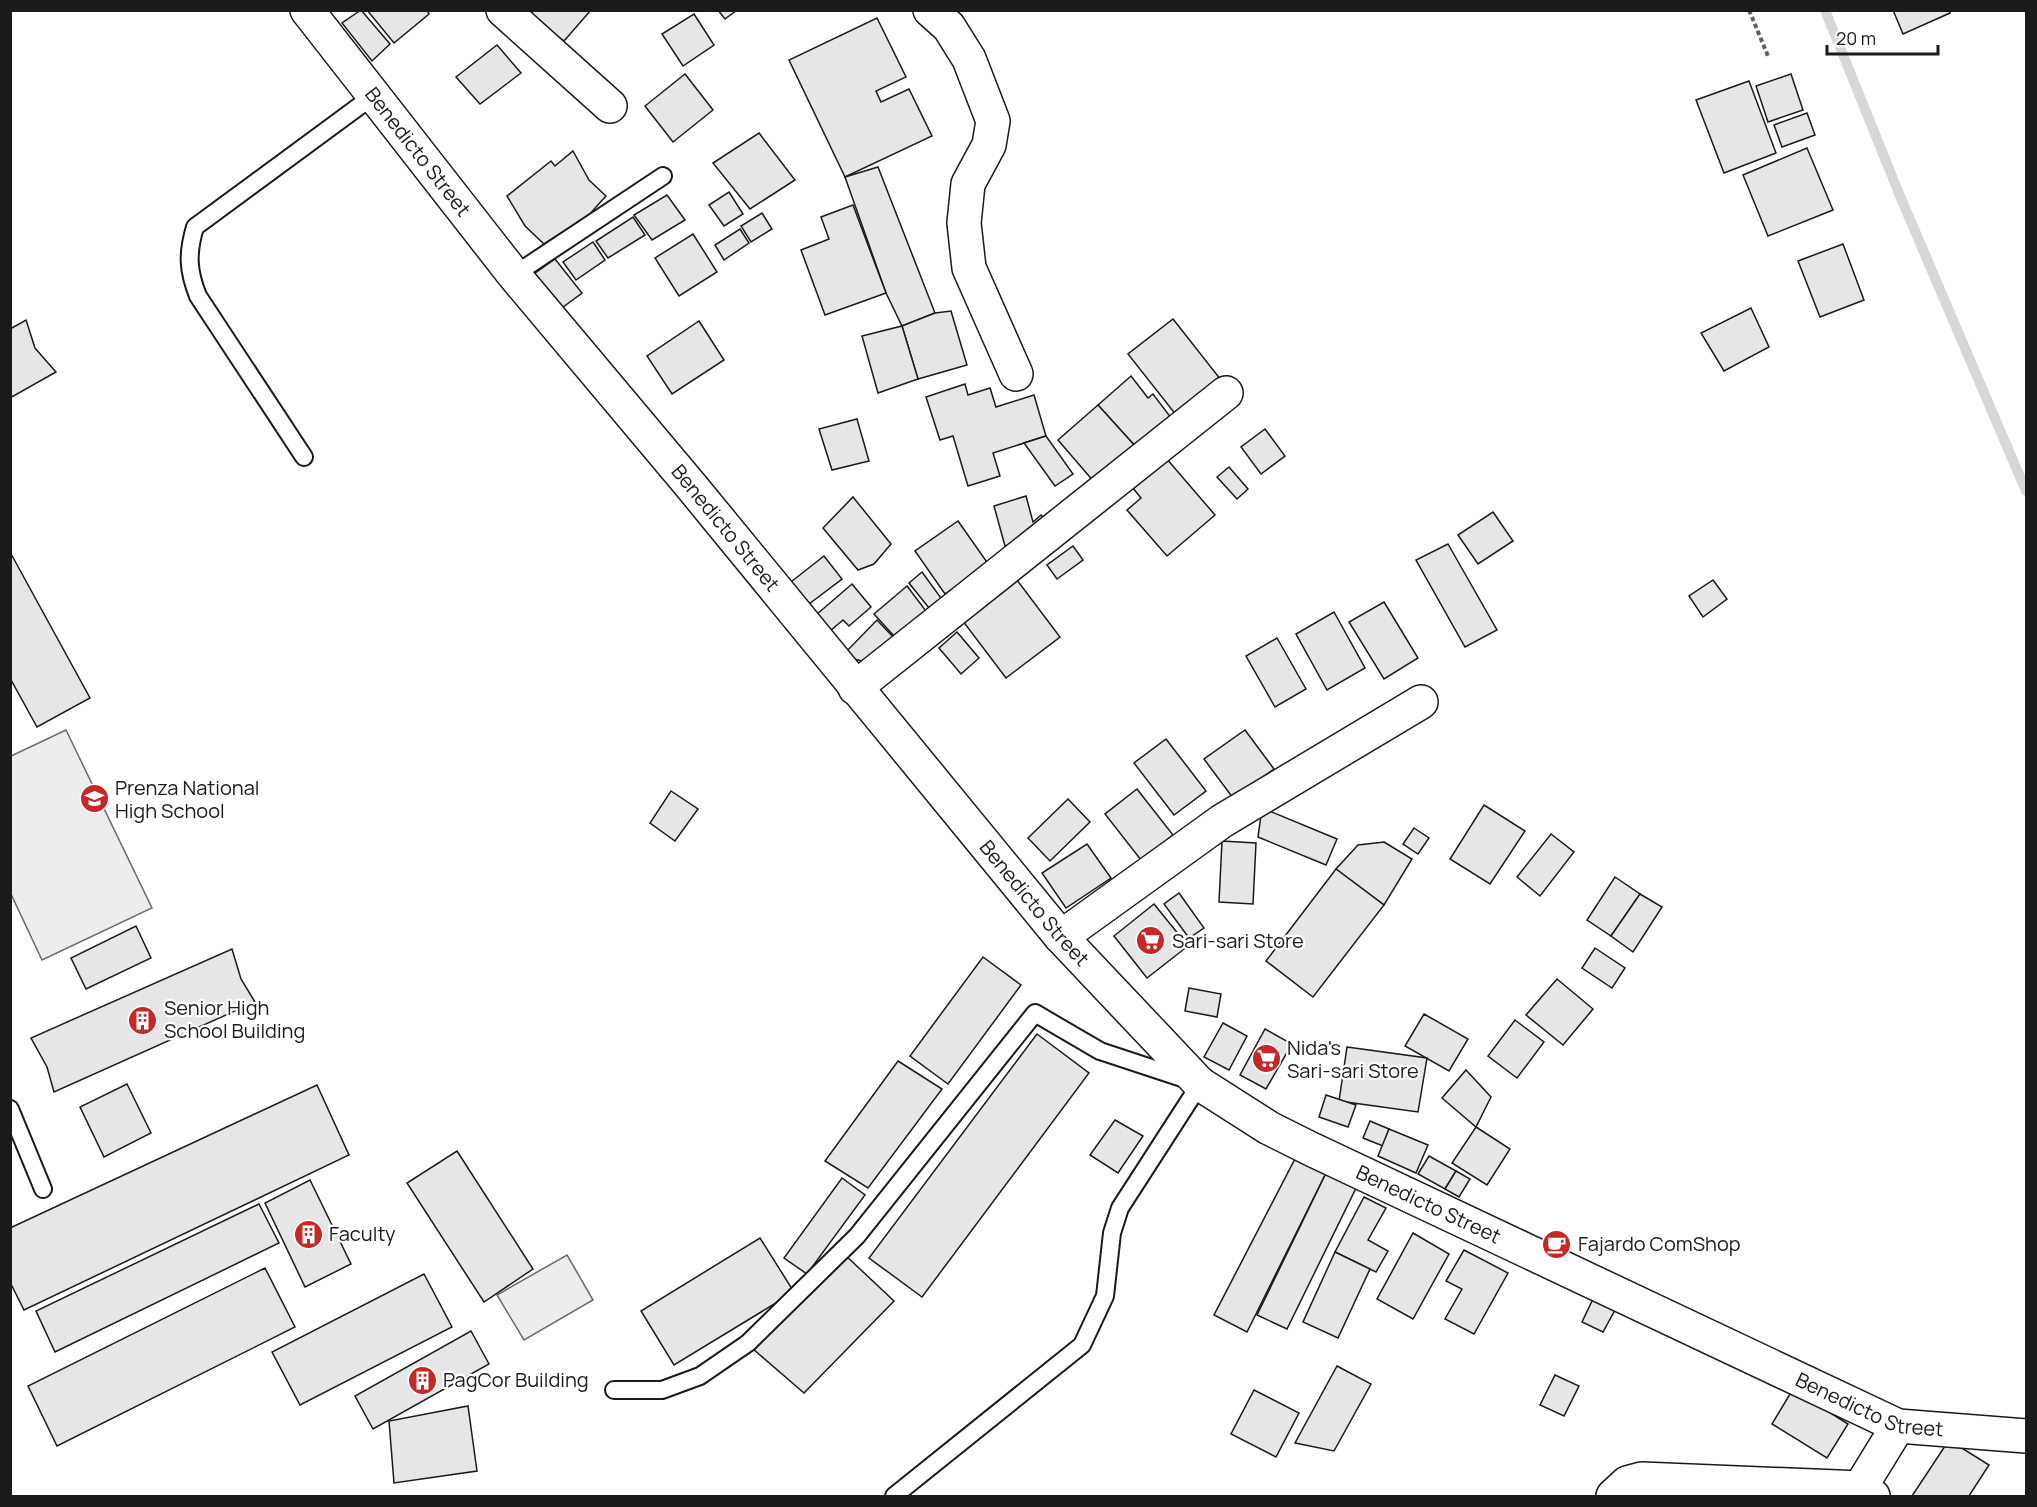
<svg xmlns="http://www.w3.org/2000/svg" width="2037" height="1507" font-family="Manrope,sans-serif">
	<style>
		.built { fill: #ededed; stroke: #6a6a6a; stroke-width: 1.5 }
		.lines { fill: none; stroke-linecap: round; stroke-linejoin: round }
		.stream { stroke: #d7d7d7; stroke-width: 10 }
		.building { fill: #e6e6e6; stroke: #1a1a1a; stroke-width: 1.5 }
		.service-casing { stroke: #1a1a1a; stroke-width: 20 }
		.minor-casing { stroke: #1a1a1a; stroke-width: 36 }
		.path { stroke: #5f5f5f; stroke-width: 4; stroke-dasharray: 4.5 3; stroke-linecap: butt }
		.service { stroke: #fff; stroke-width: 16 }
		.minor { stroke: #fff; stroke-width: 33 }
		.labels { text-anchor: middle; stroke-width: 4.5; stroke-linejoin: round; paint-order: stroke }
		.street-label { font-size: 20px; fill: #1a1a1a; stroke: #fff }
		.poi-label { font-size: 20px; fill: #1a1a1a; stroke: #fff; text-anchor: start }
	</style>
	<rect width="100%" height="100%" fill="#fff"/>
	<g class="built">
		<path d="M 66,730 L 152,908 L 42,960 L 11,894 L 11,756 Z"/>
		<path d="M 567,1255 L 593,1300 L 524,1340 L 497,1295 Z"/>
	</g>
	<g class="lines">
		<path class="stream" d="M 1825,10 L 1900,196 L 2026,491"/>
	</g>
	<g class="building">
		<path d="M 361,10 L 390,44 L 372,61 L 342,23 Z"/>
		<path d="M 367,10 L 427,10 L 429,14 L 394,43 Z"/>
		<path d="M 534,10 L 591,10 L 564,41 L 528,18 Z"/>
		<path d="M 718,10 L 737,10 L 725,19 Z"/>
		<path d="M 1893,10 L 1949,10 L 1950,13 L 1903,34 Z"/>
		<path d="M 694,14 L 714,45 L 683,66 L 662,34 Z"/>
		<path d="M 877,18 L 906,77 L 876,91 L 881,102 L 909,89 L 932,136 L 845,177 L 789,60 Z"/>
		<path d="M 497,45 L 521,73 L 480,104 L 456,77 Z"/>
		<path d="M 685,74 L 713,110 L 673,142 L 645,106 Z"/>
		<path d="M 1791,74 L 1803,110 L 1768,122 L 1756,86 Z"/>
		<path d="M 1749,81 L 1776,153 L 1724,173 L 1696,100 Z"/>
		<path d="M 1807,113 L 1815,135 L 1782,147 L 1774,125 Z"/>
		<path d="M 759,133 L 795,180 L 750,209 L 713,163 Z"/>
		<path d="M 1807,148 L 1833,210 L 1768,236 L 1743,175 Z"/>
		<path d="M 573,151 L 589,180 L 606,196 L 587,217 L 544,244 L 525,226 L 507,196 L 551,161 L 555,166 Z"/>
		<path d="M 878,167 L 935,313 L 902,326 L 886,293 L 845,177 Z"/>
		<path d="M 729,192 L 743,214 L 724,226 L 709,205 Z"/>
		<path d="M 667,195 L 685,220 L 652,240 L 634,215 Z"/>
		<path d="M 853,205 L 886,293 L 825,315 L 801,250 L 829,239 L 821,217 Z"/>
		<path d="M 762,213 L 772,229 L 751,242 L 741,226 Z"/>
		<path d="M 633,217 L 645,235 L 608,258 L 596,241 Z"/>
		<path d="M 740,229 L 749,243 L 724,260 L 715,245 Z"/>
		<path d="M 693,234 L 717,272 L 679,296 L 655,258 Z"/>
		<path d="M 593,242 L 605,260 L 576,280 L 563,262 Z"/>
		<path d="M 1843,244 L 1864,300 L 1820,317 L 1798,261 Z"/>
		<path d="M 555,259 L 582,293 L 559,310 L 531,276 Z"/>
		<path d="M 1751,308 L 1769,347 L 1724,371 L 1701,333 Z"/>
		<path d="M 951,311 L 967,365 L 918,379 L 902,326 L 935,313 Z"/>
		<path d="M 1173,319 L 1225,385 L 1180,420 L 1128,354 Z"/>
		<path d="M 26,320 L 35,348 L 56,372 L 10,398 L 10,329 Z"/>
		<path d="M 699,321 L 724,360 L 672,394 L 647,356 Z"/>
		<path d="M 902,326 L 918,379 L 878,393 L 862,336 Z"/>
		<path d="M 1131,376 L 1148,398 L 1153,394 L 1172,419 L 1136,447 L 1098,405 Z"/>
		<path d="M 965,384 L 968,395 L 990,388 L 996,407 L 1034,395 L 1046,436 L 993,453 L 1000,476 L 968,486 L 953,436 L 940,440 L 926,397 Z"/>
		<path d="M 1098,405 L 1136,447 L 1095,483 L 1058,440 Z"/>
		<path d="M 857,419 L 869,461 L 832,470 L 819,429 Z"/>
		<path d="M 1265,429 L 1285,456 L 1261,474 L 1241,447 Z"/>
		<path d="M 1046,436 L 1073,474 L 1055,486 L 1024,443 Z"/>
		<path d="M 1166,458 L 1215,515 L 1167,556 L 1127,510 L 1141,498 L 1132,487 Z"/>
		<path d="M 1229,467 L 1248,489 L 1237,499 L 1217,477 Z"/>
		<path d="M 1026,496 L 1033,522 L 1041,515 L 1050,524 L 1033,538 L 1005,546 L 994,506 Z"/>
		<path d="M 853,497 L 891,544 L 874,564 L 858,570 L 823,528 Z"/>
		<path d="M 1493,512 L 1513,541 L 1478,564 L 1458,535 Z"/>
		<path d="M 958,521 L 989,565 L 945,594 L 915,551 Z"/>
		<path d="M 1448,544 L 1497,630 L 1465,647 L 1416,560 Z"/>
		<path d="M 1073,546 L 1083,560 L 1057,579 L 1047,565 Z"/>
		<path d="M 10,552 L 90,698 L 37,727 L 10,678 Z"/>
		<path d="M 824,556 L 842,579 L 805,607 L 787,585 Z"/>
		<path d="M 922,572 L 941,598 L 929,608 L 909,583 Z"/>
		<path d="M 1011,572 L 1060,637 L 1006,678 L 956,612 Z"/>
		<path d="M 1713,580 L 1727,599 L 1703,617 L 1689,596 Z"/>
		<path d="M 852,584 L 871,607 L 849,626 L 843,620 L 830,631 L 816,615 Z"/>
		<path d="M 907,586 L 926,611 L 894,636 L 874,614 Z"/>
		<path d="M 1384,602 L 1418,658 L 1384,679 L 1349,622 Z"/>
		<path d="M 1334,612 L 1365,668 L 1327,690 L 1296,634 Z"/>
		<path d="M 877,620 L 894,638 L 866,662 L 842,656 Z"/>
		<path d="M 957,632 L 979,658 L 961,674 L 939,648 Z"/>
		<path d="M 1277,638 L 1306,689 L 1275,707 L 1246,656 Z"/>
		<path d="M 1245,730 L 1274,769 L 1233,798 L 1204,759 Z"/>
		<path d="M 1166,739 L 1206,791 L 1174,815 L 1134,763 Z"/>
		<path d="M 1137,789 L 1173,835 L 1141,860 L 1105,814 Z"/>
		<path d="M 671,791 L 698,809 L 675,841 L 650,823 Z"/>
		<path d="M 1068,799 L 1090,822 L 1050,861 L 1028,838 Z"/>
		<path d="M 1484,805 L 1525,831 L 1490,884 L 1450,859 Z"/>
		<path d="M 1262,808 L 1337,839 L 1326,865 L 1258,837 Z"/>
		<path d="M 1414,828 L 1429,838 L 1418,854 L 1403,844 Z"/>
		<path d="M 1551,834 L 1574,852 L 1540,896 L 1517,877 Z"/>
		<path d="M 1222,841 L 1256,843 L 1253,904 L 1219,902 Z"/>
		<path d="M 1384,842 L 1412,859 L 1384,905 L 1336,869 L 1358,845 Z"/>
		<path d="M 1087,844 L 1111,878 L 1066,908 L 1042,873 Z"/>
		<path d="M 1336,869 L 1384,905 L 1313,997 L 1266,961 Z"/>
		<path d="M 1615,877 L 1640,894 L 1611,936 L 1587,920 Z"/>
		<path d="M 1179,893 L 1204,928 L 1189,938 L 1164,904 Z"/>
		<path d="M 1640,894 L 1662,907 L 1633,952 L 1611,936 Z"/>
		<path d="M 1154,904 L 1188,946 L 1147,978 L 1114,936 Z"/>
		<path d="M 136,926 L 151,958 L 86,989 L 71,958 Z"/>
		<path d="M 1595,948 L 1625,968 L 1612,988 L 1582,968 Z"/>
		<path d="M 232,949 L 241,979 L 255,1002 L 54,1092 L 47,1067 L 31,1038 Z"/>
		<path d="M 983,957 L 1021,985 L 948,1084 L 910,1056 Z"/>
		<path d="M 1557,979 L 1593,1009 L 1563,1045 L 1526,1015 Z"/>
		<path d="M 1189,988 L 1221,994 L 1217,1017 L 1185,1011 Z"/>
		<path d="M 1424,1014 L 1468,1039 L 1449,1071 L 1405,1046 Z"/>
		<path d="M 1515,1020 L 1544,1042 L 1517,1078 L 1488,1056 Z"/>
		<path d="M 1223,1023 L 1247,1036 L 1229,1070 L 1204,1057 Z"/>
		<path d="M 1265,1029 L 1292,1044 L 1266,1089 L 1240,1075 Z"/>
		<path d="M 1037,1034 L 1089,1073 L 922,1297 L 869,1258 Z"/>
		<path d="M 1347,1047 L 1427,1058 L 1418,1112 L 1339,1101 Z"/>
		<path d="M 898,1061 L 942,1089 L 868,1188 L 825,1161 Z"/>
		<path d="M 1466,1070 L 1491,1097 L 1476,1127 L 1442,1098 Z"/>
		<path d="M 127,1084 L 151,1133 L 104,1157 L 80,1107 Z"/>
		<path d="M 317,1085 L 349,1155 L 24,1310 L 10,1282 L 10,1228 Z"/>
		<path d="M 1326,1095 L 1356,1105 L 1348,1127 L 1319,1117 Z"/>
		<path d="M 1115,1120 L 1143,1136 L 1118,1173 L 1090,1155 Z"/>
		<path d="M 1370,1121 L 1389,1129 L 1383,1146 L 1363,1138 Z"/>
		<path d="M 1476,1127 L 1510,1149 L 1487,1185 L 1452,1163 Z"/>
		<path d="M 1389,1129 L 1428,1145 L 1416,1173 L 1378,1156 Z"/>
		<path d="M 457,1151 L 533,1269 L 484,1302 L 407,1183 Z"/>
		<path d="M 1297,1155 L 1329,1167 L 1247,1332 L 1214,1315 Z"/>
		<path d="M 1429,1156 L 1456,1171 L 1445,1189 L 1418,1174 Z"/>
		<path d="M 1329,1167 L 1359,1182 L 1287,1329 L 1257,1315 Z"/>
		<path d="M 1456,1171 L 1470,1179 L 1459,1197 L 1445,1189 Z"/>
		<path d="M 842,1178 L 865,1195 L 807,1274 L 784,1258 Z"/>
		<path d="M 310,1180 L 351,1264 L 305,1287 L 265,1203 Z"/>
		<path d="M 1364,1197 L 1386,1208 L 1368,1240 L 1388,1251 L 1376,1272 L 1335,1252 Z"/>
		<path d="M 259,1204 L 279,1243 L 55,1352 L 36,1311 Z"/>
		<path d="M 1413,1233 L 1449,1254 L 1413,1319 L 1377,1299 Z"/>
		<path d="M 760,1238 L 794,1292 L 674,1365 L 641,1311 Z"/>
		<path d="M 1464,1250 L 1508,1273 L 1474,1334 L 1445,1319 L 1462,1289 L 1446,1281 Z"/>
		<path d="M 1335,1252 L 1370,1269 L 1338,1338 L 1303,1322 Z"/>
		<path d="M 844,1254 L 894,1301 L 804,1393 L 753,1349 Z"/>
		<path d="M 265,1268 L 295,1327 L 57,1446 L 28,1386 Z"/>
		<path d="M 424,1274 L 452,1327 L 300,1405 L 272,1352 Z"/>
		<path d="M 1593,1299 L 1615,1310 L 1603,1332 L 1582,1322 Z"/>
		<path d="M 471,1331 L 489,1364 L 373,1429 L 355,1396 Z"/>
		<path d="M 1337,1366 L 1371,1384 L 1334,1451 L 1295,1443 Z"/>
		<path d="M 1555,1375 L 1579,1386 L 1564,1416 L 1540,1405 Z"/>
		<path d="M 1793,1389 L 1848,1424 L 1827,1458 L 1772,1424 Z"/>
		<path d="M 1254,1390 L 1299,1413 L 1276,1457 L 1231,1434 Z"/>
		<path d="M 468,1406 L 477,1471 L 394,1483 L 389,1421 Z"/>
		<path d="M 1949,1440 L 1989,1465 L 1969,1496 L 1912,1496 Z"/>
	</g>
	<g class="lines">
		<defs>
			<g id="service">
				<path d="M 514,275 L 663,176"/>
				<path d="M 304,457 L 198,296 C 188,271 187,254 195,227 L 373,96"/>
				<path d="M 10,1109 L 43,1189"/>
				<path d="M 614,1390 L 662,1390 L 700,1376 L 748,1343 L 857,1236 L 1035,1013 L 1100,1051 L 1200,1084 L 1120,1208 L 1112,1233 L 1105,1296 L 1082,1345 L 894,1496"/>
			</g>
			<g id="minor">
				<path id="s1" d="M 307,10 L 514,275 L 692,487 L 1061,937 L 1200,1084 L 1269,1128 L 1311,1149 L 1898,1426 L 2026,1436"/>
				<path d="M 503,10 L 610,106"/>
				<path d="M 930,10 L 949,27 L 969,59 L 993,121 L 989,145 L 968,184 L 964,223 L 969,268 L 1016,374"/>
				<path d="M 855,688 L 1226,393"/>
				<path d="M 1061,937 L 1222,821 L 1421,702"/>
				<path d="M 1613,1496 L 1627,1483 L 1642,1479 L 1862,1488 L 1873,1496"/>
				<path d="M 1855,1496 L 1898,1426"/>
			</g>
		</defs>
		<use href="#service" class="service-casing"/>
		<use href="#minor" class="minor-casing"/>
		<path class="path" d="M 1749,10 L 1768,56"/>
		<use href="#service" class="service"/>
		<use href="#minor" class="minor"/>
	</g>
	<defs>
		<symbol id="school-disc" viewBox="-11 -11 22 22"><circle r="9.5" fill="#c62828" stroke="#fff"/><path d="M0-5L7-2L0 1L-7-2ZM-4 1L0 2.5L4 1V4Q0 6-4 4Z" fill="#fff"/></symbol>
		<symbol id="supermarket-disc" viewBox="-11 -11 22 22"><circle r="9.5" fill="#c62828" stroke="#fff"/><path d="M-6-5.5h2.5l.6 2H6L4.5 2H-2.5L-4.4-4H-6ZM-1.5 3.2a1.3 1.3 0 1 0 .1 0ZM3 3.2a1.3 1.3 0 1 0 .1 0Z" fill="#fff"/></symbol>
		<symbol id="building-disc" viewBox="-11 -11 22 22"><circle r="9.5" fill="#c62828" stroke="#fff"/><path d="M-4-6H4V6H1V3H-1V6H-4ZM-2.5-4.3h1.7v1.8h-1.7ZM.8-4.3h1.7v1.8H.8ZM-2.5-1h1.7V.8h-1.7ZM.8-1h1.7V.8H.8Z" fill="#fff"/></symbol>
		<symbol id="cafe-disc" viewBox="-11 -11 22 22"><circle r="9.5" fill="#c62828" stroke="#fff"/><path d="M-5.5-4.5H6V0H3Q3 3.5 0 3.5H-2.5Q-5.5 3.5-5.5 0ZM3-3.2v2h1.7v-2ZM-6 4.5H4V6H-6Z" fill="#fff"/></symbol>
	</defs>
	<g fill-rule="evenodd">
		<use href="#school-disc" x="78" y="782" width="33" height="33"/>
		<use href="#supermarket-disc" x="1134" y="924" width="33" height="33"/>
		<use href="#building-disc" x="126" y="1004" width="33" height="33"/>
		<use href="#supermarket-disc" x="1250" y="1042" width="33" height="33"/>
		<use href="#building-disc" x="292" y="1218" width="33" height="33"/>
		<use href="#cafe-disc" x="1540" y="1228" width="33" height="33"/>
		<use href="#building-disc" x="406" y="1364" width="33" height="33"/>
	</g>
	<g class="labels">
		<g class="street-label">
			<text dy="7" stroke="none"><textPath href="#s1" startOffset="180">Benedicto Street</textPath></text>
			<text dy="7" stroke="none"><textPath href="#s1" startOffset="666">Benedicto Street</textPath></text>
			<text dy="7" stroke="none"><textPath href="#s1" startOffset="1152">Benedicto Street</textPath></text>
			<text dy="7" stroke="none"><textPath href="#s1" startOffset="1656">Benedicto Street</textPath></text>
			<text dy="7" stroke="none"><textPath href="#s1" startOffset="2142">Benedicto Street</textPath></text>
		</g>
		<g class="poi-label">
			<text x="115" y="795">Prenza National<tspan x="115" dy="23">High School</tspan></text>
			<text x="1172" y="948">Sari-sari Store</text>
			<text x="164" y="1015">Senior High<tspan x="164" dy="23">School Building</tspan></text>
			<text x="1287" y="1055">Nida's<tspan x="1287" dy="23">Sari-sari Store</tspan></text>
			<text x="329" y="1241">Faculty</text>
			<text x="1578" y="1251">Fajardo ComShop</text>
			<text x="443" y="1387">PagCor Building</text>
		</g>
	</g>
	<rect width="2037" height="1507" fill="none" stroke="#1a1a1a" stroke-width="24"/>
	<path d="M1827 45v9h111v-9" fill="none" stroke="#1a1a1a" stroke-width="3"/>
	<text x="1836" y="45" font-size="18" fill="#1a1a1a" stroke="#ffffff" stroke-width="4.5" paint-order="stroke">20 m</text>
</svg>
